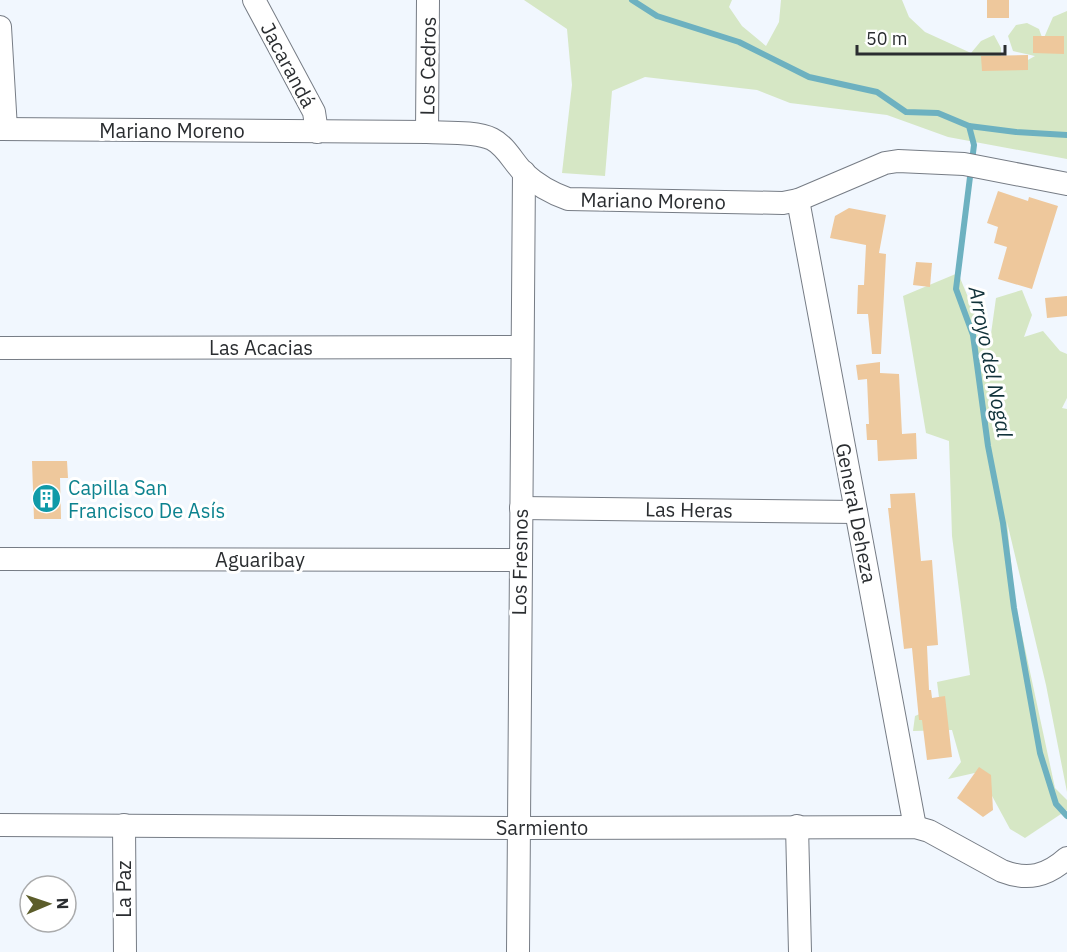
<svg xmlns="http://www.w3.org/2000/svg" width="1067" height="952" font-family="'IBM Plex Sans',sans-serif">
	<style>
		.green { fill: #d6e7c5 }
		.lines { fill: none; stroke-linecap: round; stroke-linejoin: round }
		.stream { stroke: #6db1c0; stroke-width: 6 }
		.building { fill: #eec89c }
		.minor-casing { stroke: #767c85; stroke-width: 24 }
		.minor { stroke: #fff; stroke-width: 22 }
		.labels { text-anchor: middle; stroke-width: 6; stroke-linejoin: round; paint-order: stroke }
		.street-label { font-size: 20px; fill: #2a2d30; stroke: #fff }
		.culture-label { font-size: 20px; fill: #0d838f; stroke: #fff; text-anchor: start }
		.water-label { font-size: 21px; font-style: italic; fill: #11323a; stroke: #fff }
	</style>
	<rect width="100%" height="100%" fill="#f1f7fe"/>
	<g class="green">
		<path d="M 524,0 L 732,0 L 729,7 L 742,26 L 766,46 L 779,22 L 781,0 L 902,0 L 909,17 L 925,32 L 971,53 L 981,41 L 994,35 L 1001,48 L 1001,58 L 1019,65 L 1035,56 L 1013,51 L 1008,36 L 1016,25 L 1027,23 L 1039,29 L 1043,40 L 1053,17 L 1067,11 L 1067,159 L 948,137 L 887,115 L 790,103 L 757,90 L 645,77 L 612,91 L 605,176 L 562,173 L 572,85 L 567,29 Z"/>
		<path d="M 958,273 L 989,348 L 996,298 L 1022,290 L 1032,315 L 1024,337 L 1043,331 L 1060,351 L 1067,354 L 1067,398 L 1062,408 L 1067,409 L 1067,792 L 1046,685 L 1007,522 L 1015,602 L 1055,788 L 1067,800 L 1067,810 L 1025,838 L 1010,829 L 979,772 L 948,779 L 961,762 L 952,730 L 913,731 L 915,716 L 940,705 L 937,682 L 970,675 L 952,536 L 949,441 L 926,433 L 903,296 Z"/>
	</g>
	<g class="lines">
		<g class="stream">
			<path d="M 632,0 L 657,16 L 739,42 L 809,77 L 877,92 L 906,112 L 938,113 L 969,126 L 974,145 L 956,289 L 973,335 L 988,446 L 1003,523 L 1014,608 L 1040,753 L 1056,804 L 1067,816"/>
			<path d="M 969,126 L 1016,132 L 1067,135"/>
		</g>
	</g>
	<g class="building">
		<rect x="987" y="0" width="22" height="18"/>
		<path d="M 1033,36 L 1064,36 L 1064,54 L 1033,53 Z"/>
		<path d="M 1028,55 L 1028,70 L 982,71 L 981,56 Z"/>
		<path d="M 998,191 L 1028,201 L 1029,197 L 1058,206 L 1032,289 L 998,279 L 1007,247 L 994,243 L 998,227 L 987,223 Z"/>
		<path d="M 849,208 L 886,215 L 879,253 L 886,254 L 881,354 L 872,354 L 868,314 L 857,314 L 858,285 L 864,285 L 866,245 L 830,238 L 835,216 Z"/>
		<path d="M 916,262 L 932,263 L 930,287 L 913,285 Z"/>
		<path d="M 1067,296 L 1067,316 L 1047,318 L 1045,298 Z"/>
		<path d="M 880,362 L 880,373 L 899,374 L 902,434 L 916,433 L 917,459 L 878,461 L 877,440 L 867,440 L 866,424 L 869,424 L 867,379 L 858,380 L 856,365 Z"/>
		<path d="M 32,461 L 67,461 L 68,478 L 60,478 L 61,519 L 34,519 Z"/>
		<path d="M 915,493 L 921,561 L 932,560 L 938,645 L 927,646 L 929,690 L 931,690 L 932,698 L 945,696 L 952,757 L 927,760 L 922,720 L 919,720 L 912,648 L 904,649 L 888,508 L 891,508 L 890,494 Z"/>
		<path d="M 979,767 L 991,775 L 993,810 L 983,817 L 957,798 Z"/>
	</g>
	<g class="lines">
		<defs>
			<g id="minor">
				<path d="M 254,0 L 314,112 L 317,132"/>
				<path d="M 0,27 L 6,129"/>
				<path d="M 0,129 L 427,132 C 445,133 476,131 492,139 C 506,146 513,162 524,173 C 537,185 551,193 568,199 L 783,203 L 798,200 L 885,163 L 898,161 L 964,164 L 1067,184"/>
				<path d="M 427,132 L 428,0"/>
				<path d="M 798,200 L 915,827"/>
				<path d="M 0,348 L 521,347"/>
				<path d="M 521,508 L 856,512"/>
				<path d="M 0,559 L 520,560"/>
				<path d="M 0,825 L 518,828 L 915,827 L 929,831 L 1002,871 C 1028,881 1047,876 1067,858"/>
				<path d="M 124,825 L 125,952"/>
				<path d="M 797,826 L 800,952"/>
				<path d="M 518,952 L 524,172"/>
			</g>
		</defs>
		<use href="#minor" class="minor-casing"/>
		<use href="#minor" class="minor"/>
	</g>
	<defs>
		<symbol id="building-disc" viewBox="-11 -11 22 22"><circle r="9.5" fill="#0f9aa8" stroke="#fff"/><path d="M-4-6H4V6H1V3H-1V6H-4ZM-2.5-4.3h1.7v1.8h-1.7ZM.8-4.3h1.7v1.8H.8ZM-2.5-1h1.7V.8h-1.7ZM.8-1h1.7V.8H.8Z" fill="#fff"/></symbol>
	</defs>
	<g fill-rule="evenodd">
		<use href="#building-disc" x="30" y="482" width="33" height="33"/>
	</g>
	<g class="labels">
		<g class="street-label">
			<text transform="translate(288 65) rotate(62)" y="7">Jacarandá</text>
			<text transform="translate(428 66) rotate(-89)" y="7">Los Cedros</text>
			<text x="172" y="138">Mariano Moreno</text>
			<text transform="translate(653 201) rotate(1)" y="7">Mariano Moreno</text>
			<text x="261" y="355">Las Acacias</text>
			<text transform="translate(689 510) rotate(1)" y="7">Las Heras</text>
			<text transform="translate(856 513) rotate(79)" y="7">General Deheza</text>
			<text x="260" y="567">Aguaribay</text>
			<text transform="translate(520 562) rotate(-89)" y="7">Los Fresnos</text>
			<text x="542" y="835">Sarmiento</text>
			<text transform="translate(124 889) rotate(-90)" y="7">La Paz</text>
		</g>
		<g class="culture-label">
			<text x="68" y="495">Capilla San<tspan x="68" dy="23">Francisco De Asís</tspan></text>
		</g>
		<g class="water-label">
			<text transform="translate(990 362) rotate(79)" y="7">Arroyo del Nogal</text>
		</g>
	</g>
	<g transform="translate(48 904) rotate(88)"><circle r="28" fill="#ffffff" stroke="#aaabac" stroke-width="1.5"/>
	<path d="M0-4.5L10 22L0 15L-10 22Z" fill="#5c5d2a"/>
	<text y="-9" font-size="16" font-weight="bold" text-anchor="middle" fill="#2a2d30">N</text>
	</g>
	<path d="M857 45v9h148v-9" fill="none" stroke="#2a2d30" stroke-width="3"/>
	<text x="866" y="45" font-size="18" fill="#2a2d30" stroke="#ffffff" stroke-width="4.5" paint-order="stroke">50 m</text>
</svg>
